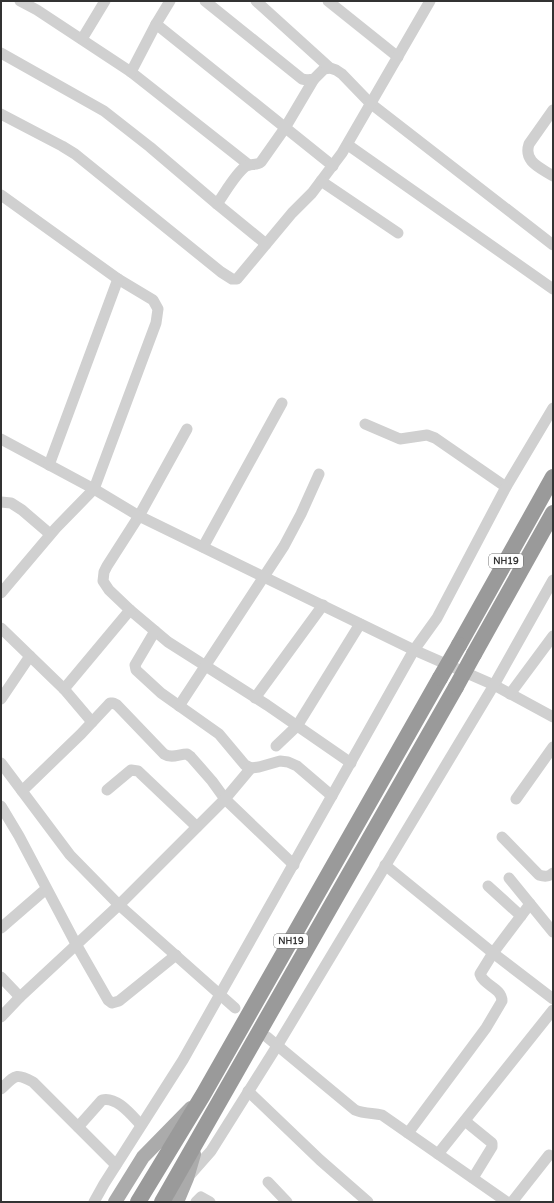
<svg xmlns="http://www.w3.org/2000/svg" width="554" height="1203" font-family="'Varela Round',sans-serif">
	<style>
		.lines { fill: none; stroke-linecap: round; stroke-linejoin: round }
		.minor { stroke: #d0d0d0; stroke-width: 11 }
		.major { stroke: #ababab; stroke-width: 14 }
		.highway { stroke: #9a9a9a; stroke-width: 16 }
		.highway-bridge { stroke: #9a9a9a; stroke-width: 16 }
		.labels { text-anchor: middle; stroke-width: 4; stroke-linejoin: round; paint-order: stroke }
		.shield { fill: #fff; stroke: #707070; stroke-width: 1 }
		.shield-label { font-size: 9px; font-weight: bold; fill: #333 }
	</style>
	<rect width="100%" height="100%" fill="#fff"/>
	<g class="lines">
		<g class="minor">
			<path d="M 20,1 L 37,10 L 131,72 L 249,165"/>
			<path d="M 205,1 L 302,79 L 307,80 L 314,79 L 324,69 L 330,68 L 336,70 L 342,74 L 370,103 L 553,245"/>
			<path d="M 256,1 L 330,68"/>
			<path d="M 328,1 L 398,57"/>
			<path d="M 156,24 L 333,166"/>
			<path d="M 82,39 L 105,1"/>
			<path d="M 1,53 L 104,111 L 150,147 L 217,204 L 266,244"/>
			<path d="M 131,72 L 156,24 L 170,1"/>
			<path d="M 553,110 L 529,144 C 523,162 541,168 553,176"/>
			<path d="M 1,114 L 62,146 L 75,154 L 221,272 L 232,279 L 237,279 L 292,213 L 312,193 L 342,153 L 430,1"/>
			<path d="M 348,145 L 553,289"/>
			<path d="M 321,181 L 398,233"/>
			<path d="M 1,195 L 118,279 L 153,300 L 158,309 L 156,323 L 94,489 L 56,528 L 1,593"/>
			<path d="M 217,204 C 225,193 235,174 246,166 C 251,163 256,166 261,162 L 285,128 L 314,79"/>
			<path d="M 365,424 L 400,439 L 427,435 L 435,438 L 506,487"/>
			<path d="M 187,429 L 139,516 L 107,566 L 104,572 L 103,581 L 109,590 L 130,610 L 168,642 L 267,705 L 351,763"/>
			<path d="M 1,439 L 94,489 L 139,516 L 414,650 L 494,685 L 553,717"/>
			<path d="M 49,465 L 118,279"/>
			<path d="M 1,502 L 11,503 L 22,510 L 50,534"/>
			<path d="M 203,547 L 282,403"/>
			<path d="M 1,628 L 64,689 L 92,722"/>
			<path d="M 155,631 L 135,665 L 136,670 L 161,693 L 219,734 L 245,765 L 251,768 L 259,767 L 280,761 L 288,762 L 297,766 L 332,796"/>
			<path d="M 64,689 L 130,610"/>
			<path d="M 510,694 L 553,636"/>
			<path d="M 255,698 L 323,605"/>
			<path d="M 1,699 L 30,656"/>
			<path d="M 179,706 L 284,546 L 301,514 L 319,474"/>
			<path d="M 276,746 L 297,726 L 360,624"/>
			<path d="M 1,763 L 70,855 L 119,905 L 235,1008"/>
			<path d="M 107,790 L 131,770 L 138,771 L 197,827"/>
			<path d="M 22,791 L 81,734 L 110,703 L 113,703 L 117,705 L 164,754 C 172,759 179,754 187,754 L 191,757 L 212,781 L 225,799 L 294,865"/>
			<path d="M 516,799 L 553,747"/>
			<path d="M 1,806 L 19,836 L 76,944 L 108,1000 L 112,1003 L 119,1001 L 176,955"/>
			<path d="M 502,837 L 539,875 C 545,877 549,877 553,873"/>
			<path d="M 385,865 L 493,953 L 553,999"/>
			<path d="M 509,878 L 553,932"/>
			<path d="M 488,886 L 521,916"/>
			<path d="M 1,928 L 46,889"/>
			<path d="M 1,977 L 20,997"/>
			<path d="M 1,1017 L 20,997 L 119,905 L 225,799 L 251,768"/>
			<path d="M 267,1037 L 355,1110 C 364,1114 373,1113 382,1115 L 507,1202"/>
			<path d="M 1,1089 C 15,1076 15,1072 33,1082 L 116,1165"/>
			<path d="M 248,1091 L 320,1160 L 368,1202"/>
			<path d="M 465,1121 L 492,1143 L 492,1147 L 473,1178"/>
			<path d="M 78,1127 L 102,1100 C 117,1096 132,1116 141,1125"/>
			<path d="M 408,1133 L 486,1028 L 502,1001 C 502,988 483,985 480,974 L 493,953 L 530,904"/>
			<path d="M 438,1154 L 553,1010"/>
			<path d="M 189,1176 L 211,1151 L 277,1046 L 494,685 L 553,580"/>
			<path d="M 268,1182 L 287,1202"/>
			<path d="M 94,1202 L 104,1184 L 183,1060 L 414,650 L 437,618 L 506,487 L 553,408"/>
			<path d="M 196,1202 L 201,1197 L 210,1202"/>
			<path d="M 512,1202 L 549,1155"/>
		</g>
		<g class="major">
			<path d="M 115,1202 L 143,1157 L 191,1108"/>
			<path d="M 177,1202 L 187,1178 L 194,1154"/>
		</g>
		<g class="highway">
			<path d="M 459,645 L 553,477"/>
			<path d="M 474,654 L 553,513"/>
			<path d="M 138,1202 L 203,1095 L 440,678"/>
			<path d="M 162,1202 L 456,687"/>
		</g>
		<g class="highway-bridge">
			<path d="M 440,678 L 459,645"/>
			<path d="M 456,687 L 474,654"/>
		</g>
	</g>
	<g class="labels">
		<g class="shield">
			<rect x="489" y="554" width="34" height="14" rx="3"/>
			<rect x="274" y="934" width="34" height="14" rx="3"/>
		</g>
		<g class="shield-label">
			<text x="506" y="564">NH19</text>
			<text x="291" y="944">NH19</text>
		</g>
	</g>
	<rect width="554" height="1203" fill="none" stroke="#333333" stroke-width="4"/>
</svg>
